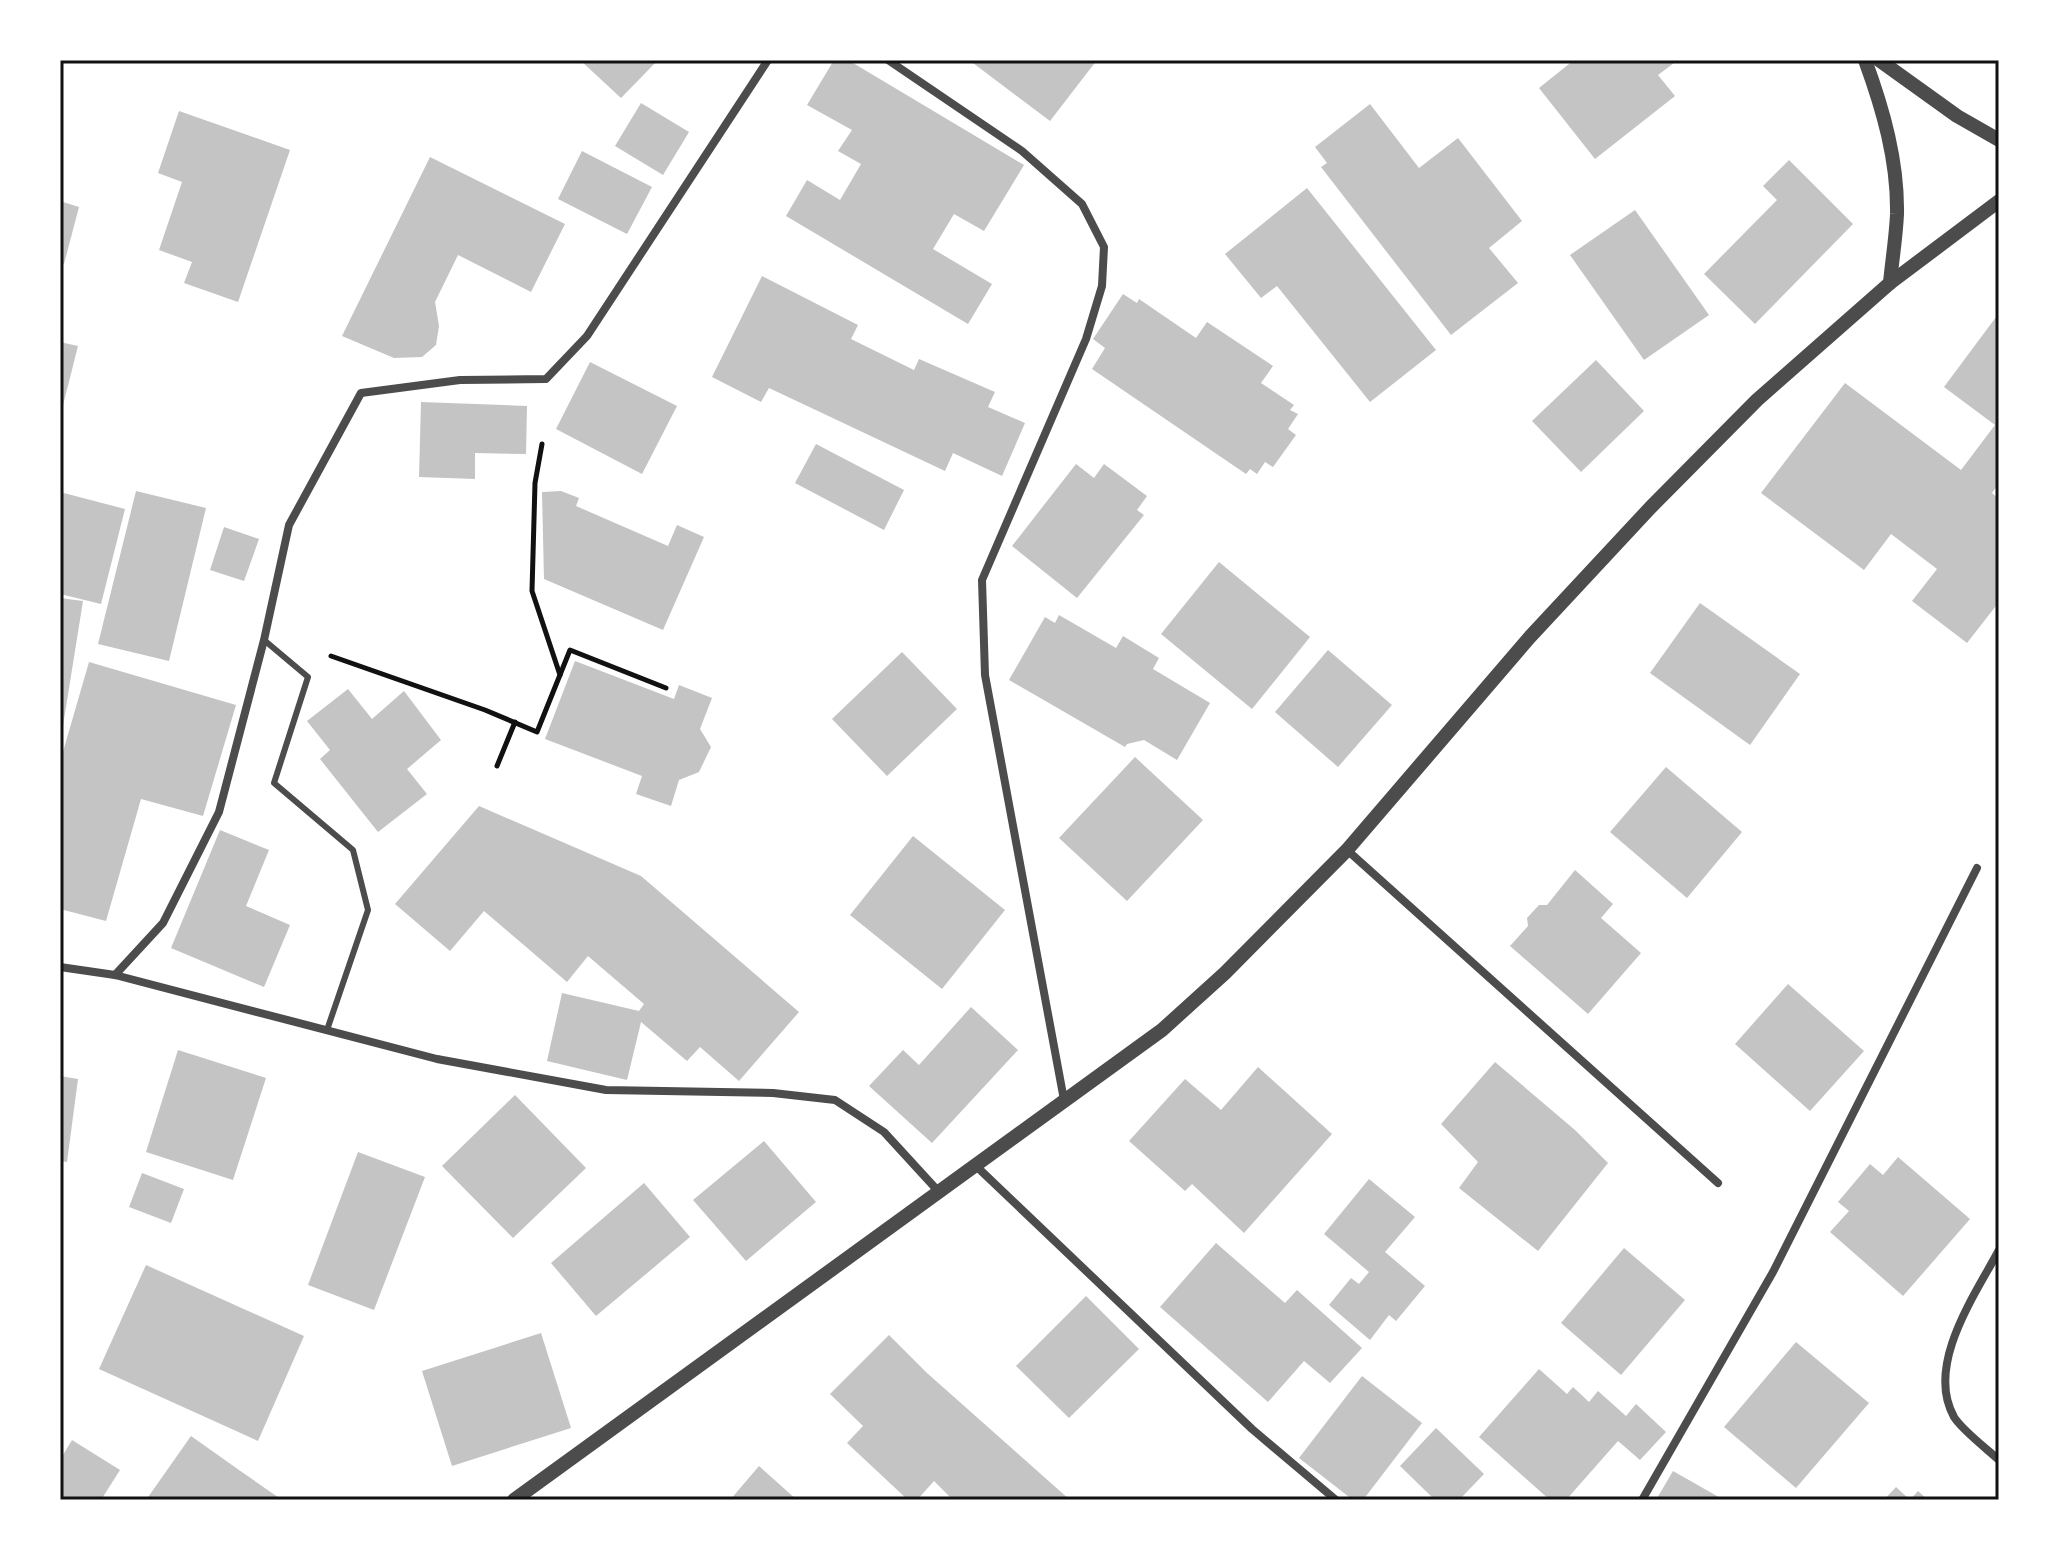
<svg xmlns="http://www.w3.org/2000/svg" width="2059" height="1560" font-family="'Space Grotesk',sans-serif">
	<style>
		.building { fill: #c4c4c4 }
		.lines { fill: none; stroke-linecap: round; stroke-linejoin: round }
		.path { stroke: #111; stroke-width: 5 }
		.service { stroke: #4c4c4c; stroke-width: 6 }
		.minor { stroke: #4c4c4c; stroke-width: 8 }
		.tertiary { stroke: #4c4c4c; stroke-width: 14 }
		.neatline { fill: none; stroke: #111; stroke-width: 3 }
	</style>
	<rect width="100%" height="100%" fill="#fff"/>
	<g class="building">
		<path d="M 580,60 L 658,60 L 621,98 Z"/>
		<path d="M 834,60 L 848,60 L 1024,165 L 984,231 L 954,214 L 933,249 L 992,284 L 968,324 L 786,216 L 807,180 L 840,200 L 861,164 L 838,151 L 852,130 L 807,105 Z"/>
		<path d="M 969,60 L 1097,60 L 1050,121 Z"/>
		<path d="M 1574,60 L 1678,60 L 1658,75 L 1675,96 L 1595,159 L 1539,88 Z"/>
		<path d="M 641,103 L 689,132 L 663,175 L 615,146 Z"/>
		<path d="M 1370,104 L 1419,168 L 1458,138 L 1522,221 L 1489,248 L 1518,283 L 1451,335 L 1321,167 L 1327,163 L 1315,147 Z"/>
		<path d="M 179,111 L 290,150 L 238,302 L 184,283 L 192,262 L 159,250 L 182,182 L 158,173 Z"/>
		<path d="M 582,151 L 652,187 L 627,234 L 558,199 Z"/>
		<path d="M 430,157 L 565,224 L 531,292 L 458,255 L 435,302 L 439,326 L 436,345 L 422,357 L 394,358 L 342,336 Z"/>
		<path d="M 1789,160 L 1853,224 L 1755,324 L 1704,274 L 1777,200 L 1763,186 Z"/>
		<path d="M 1307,188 L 1436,350 L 1370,402 L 1277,286 L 1261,298 L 1225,254 Z"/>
		<path d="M 60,201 L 79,207 L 64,264 L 60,263 Z"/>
		<path d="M 1635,210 L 1709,315 L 1644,360 L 1570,255 Z"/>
		<path d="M 762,276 L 858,325 L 851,339 L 914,370 L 919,359 L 995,392 L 988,407 L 1025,423 L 1002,476 L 953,453 L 945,471 L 769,388 L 761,402 L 712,377 Z"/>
		<path d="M 1123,294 L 1137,303 L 1139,299 L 1196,338 L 1207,322 L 1273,366 L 1261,383 L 1294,405 L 1290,410 L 1298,414 L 1288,429 L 1296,435 L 1273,467 L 1265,462 L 1257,474 L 1250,469 L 1246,474 L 1092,369 L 1105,348 L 1093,339 Z"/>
		<path d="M 1999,313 L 1999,483 L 1992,493 L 1999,499 L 1999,602 L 1967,643 L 1912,601 L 1937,569 L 1891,534 L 1864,570 L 1761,493 L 1845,383 L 1961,470 L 1995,425 L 1944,387 Z"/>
		<path d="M 60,342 L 78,346 L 61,413 L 60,413 Z"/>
		<path d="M 1596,360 L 1644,411 L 1581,472 L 1532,421 Z"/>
		<path d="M 590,362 L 677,406 L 642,474 L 556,429 Z"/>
		<path d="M 421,402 L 527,406 L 526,454 L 475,453 L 475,479 L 419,477 Z"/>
		<path d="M 816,444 L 904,490 L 884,530 L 795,483 Z"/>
		<path d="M 1076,464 L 1094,478 L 1104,464 L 1147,496 L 1137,510 L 1144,515 L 1077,598 L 1012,546 Z"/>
		<path d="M 136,491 L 206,508 L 169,661 L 98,644 Z"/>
		<path d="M 561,491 L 579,498 L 576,506 L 668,546 L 677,525 L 704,537 L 663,630 L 544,579 L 542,492 Z"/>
		<path d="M 60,492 L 125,509 L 101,604 L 60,594 Z"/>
		<path d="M 224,527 L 259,539 L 244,581 L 210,570 Z"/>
		<path d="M 1219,562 L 1310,637 L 1252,709 L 1161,634 Z"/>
		<path d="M 60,598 L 83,601 L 62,732 L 60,732 Z"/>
		<path d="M 1700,603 L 1800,674 L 1750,745 L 1650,673 Z"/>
		<path d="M 1059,615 L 1116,648 L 1123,636 L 1159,658 L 1153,669 L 1210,703 L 1177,760 L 1144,740 L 1127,744 L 1125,747 L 1009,680 L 1045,617 L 1055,623 Z"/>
		<path d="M 1328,650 L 1392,705 L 1338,767 L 1275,712 Z"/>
		<path d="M 902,652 L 957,709 L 887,776 L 832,719 Z"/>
		<path d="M 575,661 L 674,699 L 679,685 L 712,698 L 700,729 L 711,747 L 699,772 L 679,780 L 671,806 L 636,794 L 642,776 L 545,739 Z"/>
		<path d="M 89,662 L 236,705 L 203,816 L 141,799 L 106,921 L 60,909 L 60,762 Z"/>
		<path d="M 348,689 L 372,719 L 404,691 L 441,740 L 407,769 L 427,794 L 378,832 L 320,759 L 330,750 L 307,721 Z"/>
		<path d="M 1135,757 L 1203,820 L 1127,901 L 1059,838 Z"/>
		<path d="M 1666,767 L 1742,832 L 1687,898 L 1610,832 Z"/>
		<path d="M 479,806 L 641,876 L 799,1012 L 739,1081 L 700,1047 L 687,1061 L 641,1022 L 627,1080 L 547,1061 L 562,993 L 639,1011 L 644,1004 L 588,956 L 567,982 L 484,911 L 450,951 L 395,904 Z"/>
		<path d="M 220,830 L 269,850 L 246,906 L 290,925 L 264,987 L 171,948 Z"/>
		<path d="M 913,836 L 1005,910 L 942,989 L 850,915 Z"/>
		<path d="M 1575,870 L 1613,904 L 1601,918 L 1641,953 L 1588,1014 L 1510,946 L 1528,926 L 1527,918 L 1539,905 L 1547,905 Z"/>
		<path d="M 1788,984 L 1864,1051 L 1810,1111 L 1735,1044 Z"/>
		<path d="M 971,1007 L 1018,1050 L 932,1143 L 869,1086 L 903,1050 L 919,1065 Z"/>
		<path d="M 178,1050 L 266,1078 L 233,1180 L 146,1152 Z"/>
		<path d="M 1495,1062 L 1575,1130 L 1608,1163 L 1538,1251 L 1459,1188 L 1478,1162 L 1441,1124 Z"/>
		<path d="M 1258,1067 L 1332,1134 L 1244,1233 L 1192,1184 L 1185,1191 L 1129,1141 L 1185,1079 L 1221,1110 Z"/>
		<path d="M 60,1076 L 78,1079 L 67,1162 L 60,1161 Z"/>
		<path d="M 515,1095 L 586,1168 L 513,1238 L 442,1166 Z"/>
		<path d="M 764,1141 L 816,1202 L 746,1261 L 693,1200 Z"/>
		<path d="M 358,1152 L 425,1177 L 374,1310 L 308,1285 Z"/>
		<path d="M 1898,1157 L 1970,1219 L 1903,1296 L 1830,1232 L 1849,1211 L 1838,1202 L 1870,1164 L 1883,1175 Z"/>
		<path d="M 142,1173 L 184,1189 L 171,1223 L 129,1207 Z"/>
		<path d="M 1369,1179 L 1415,1217 L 1385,1252 L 1425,1286 L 1396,1321 L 1389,1315 L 1370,1340 L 1329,1305 L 1351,1278 L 1359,1284 L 1369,1272 L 1324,1234 Z"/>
		<path d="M 644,1183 L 690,1237 L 596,1316 L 551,1263 Z"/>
		<path d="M 1216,1243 L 1285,1303 L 1297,1290 L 1362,1348 L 1330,1383 L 1304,1361 L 1268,1402 L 1160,1307 Z"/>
		<path d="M 1624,1248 L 1685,1300 L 1621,1375 L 1561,1323 Z"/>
		<path d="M 146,1265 L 304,1336 L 258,1441 L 99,1369 Z"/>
		<path d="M 1086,1296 L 1139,1349 L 1069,1418 L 1016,1366 Z"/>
		<path d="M 541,1333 L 571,1428 L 452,1466 L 422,1371 Z"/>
		<path d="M 889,1335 L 927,1373 L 1070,1500 L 953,1500 L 934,1481 L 917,1500 L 908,1500 L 847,1443 L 863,1426 L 830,1394 Z"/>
		<path d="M 1796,1342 L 1869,1403 L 1796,1488 L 1724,1427 Z"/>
		<path d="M 1539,1369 L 1567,1394 L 1573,1387 L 1589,1402 L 1598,1391 L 1626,1416 L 1636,1404 L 1666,1432 L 1640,1460 L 1618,1441 L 1566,1500 L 1550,1500 L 1479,1437 Z"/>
		<path d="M 1362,1376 L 1422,1423 L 1363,1500 L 1353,1500 L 1299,1458 Z"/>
		<path d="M 1436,1428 L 1484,1474 L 1459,1500 L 1435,1500 L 1400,1466 Z"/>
		<path d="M 191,1436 L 239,1470 L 282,1500 L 146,1500 Z"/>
		<path d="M 72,1440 L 120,1470 L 101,1500 L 60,1500 L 60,1460 Z"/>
		<path d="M 759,1466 L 797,1500 L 730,1500 Z"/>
		<path d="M 1673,1471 L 1724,1500 L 1656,1500 Z"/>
		<path d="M 1896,1487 L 1910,1500 L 1918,1491 L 1928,1500 L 1884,1500 Z"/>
	</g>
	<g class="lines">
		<g class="path">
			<path d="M 542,444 L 535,483 L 532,591 L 560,675"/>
			<path d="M 331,656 L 485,710 L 537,732 L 570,650 L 666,688"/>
			<path d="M 497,766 L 515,722"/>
		</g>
		<path class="service" d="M 264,640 L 308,677 L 274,783 L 353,850 L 368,910 L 327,1030"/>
		<g class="minor">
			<path d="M 888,60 L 1022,151 L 1082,204 L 1104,247 L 1102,286 L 1086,339 L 982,580 L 985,675 L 1064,1100"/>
			<path d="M 1347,850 L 1718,1183"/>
			<path d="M 60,967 L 115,975 L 437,1059 L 606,1090 L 773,1093 L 835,1100 L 884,1132 L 939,1192"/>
			<path d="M 115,975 L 163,923 L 219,812 L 264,640 L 289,525 L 361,393 L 460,380 L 546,379 L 587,336 L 768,60"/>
			<path d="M 976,1166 L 1252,1429 L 1336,1500"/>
			<path d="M 1999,1250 C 1975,1295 1925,1365 1954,1417 C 1962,1430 1987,1449 1999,1460"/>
			<path d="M 1642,1500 L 1773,1272 L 1977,868"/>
		</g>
		<g class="tertiary">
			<path d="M 1865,60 C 1883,109 1898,161 1897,214 C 1896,237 1892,261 1890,283"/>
			<path d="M 1879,60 L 1957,116 L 1999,140"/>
			<path d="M 514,1500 L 1162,1030 L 1225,973 L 1347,850 L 1529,638 L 1650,508 L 1757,400 L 1890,283 L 1999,201"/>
		</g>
	</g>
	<rect width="2059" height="1560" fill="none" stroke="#ffffff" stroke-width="124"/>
	<rect x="62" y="62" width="1935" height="1436" class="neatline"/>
</svg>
